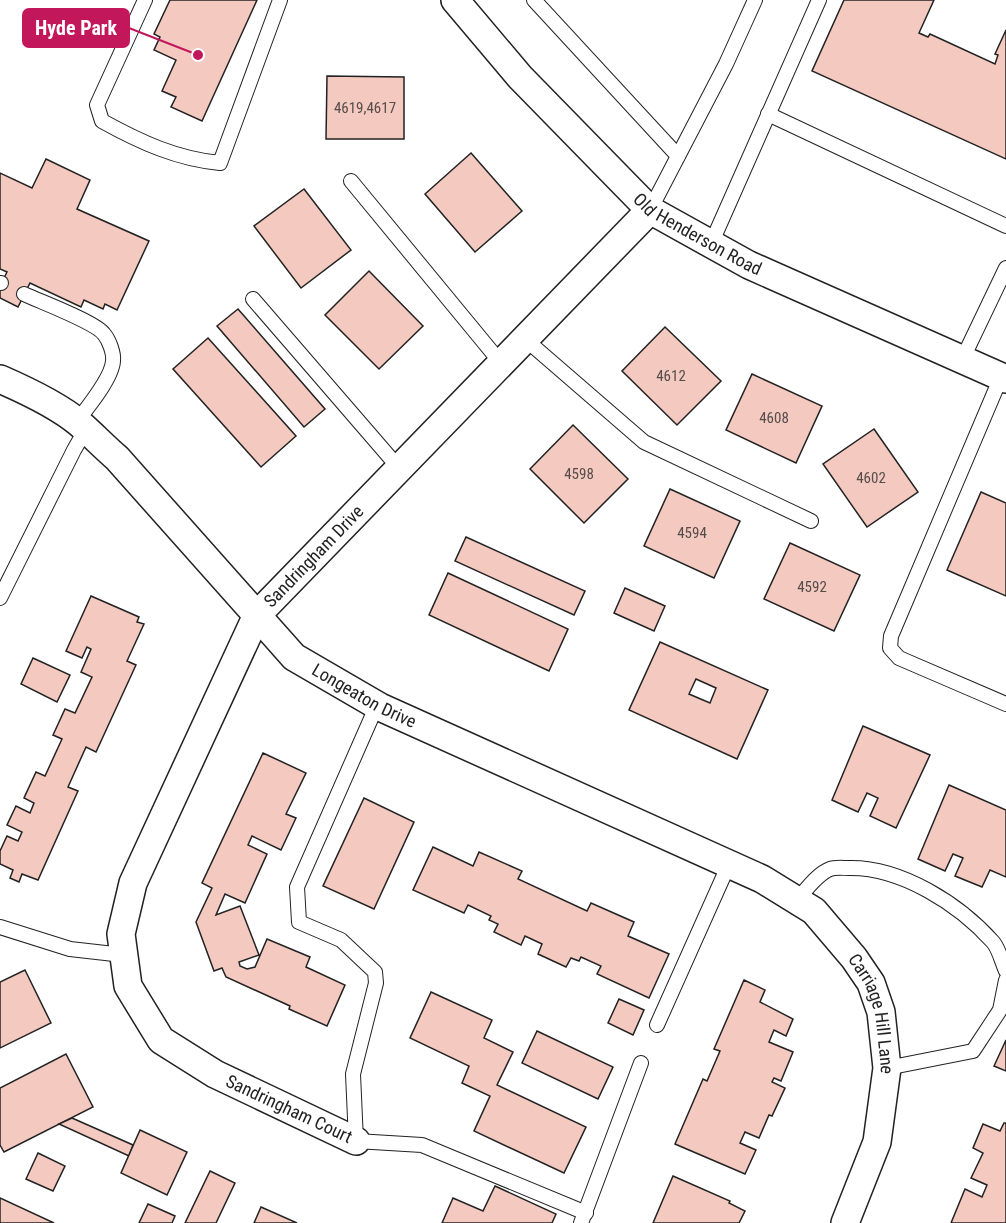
<svg xmlns="http://www.w3.org/2000/svg" width="1006" height="1223" font-family="'Roboto Condensed',sans-serif">
	<style>
		.building { fill: #f3c9c0; stroke: #222; stroke-width: 1.5; fill-rule: evenodd }
		.lines { fill: none; stroke-linecap: round; stroke-linejoin: round }
		.lane-casing { stroke: #222; stroke-width: 16 }
		.street-casing { stroke: #222; stroke-width: 30 }
		.lane { stroke: #fff; stroke-width: 14 }
		.street { stroke: #fff; stroke-width: 27 }
		.labels { text-anchor: middle; stroke-width: 4.5; stroke-linejoin: round; paint-order: stroke }
		.number-label { font-size: 15px; fill: #564c4a }
		.street-label { font-size: 18px; fill: #222; stroke: #fff }
		.leader { fill: none; stroke: #c2185b; stroke-width: 2 }
		.callout-dot { fill: #c2185b; stroke: #fff; stroke-width: 2 }
		.callout { fill: #c2185b; stroke: #c2185b; stroke-width: 2 }
		.callout-label { font-size: 20px; text-anchor: middle; font-weight: bold; fill: #fff }
	</style>
	<rect width="100%" height="100%" fill="#fff"/>
	<g class="building">
		<path d="M 170,0 L 257,0 L 202,121 L 171,107 L 176,97 L 162,91 L 176,60 L 154,50 L 160,37 L 154,34 Z"/>
		<path d="M 844,0 L 934,0 L 919,33 L 928,37 L 930,34 L 995,64 L 998,55 L 995,54 L 1006,30 L 1006,159 L 812,71 Z"/>
		<path d="M 327,76 L 404,77 L 404,139 L 326,139 Z"/>
		<path d="M 471,153 L 522,211 L 475,252 L 425,194 Z"/>
		<path d="M 46,159 L 90,180 L 77,209 L 149,241 L 117,310 L 105,304 L 103,309 L 84,300 L 81,307 L 30,283 L 18,307 L 0,298 L 0,286 L 7,272 L 0,269 L 0,173 L 32,188 Z"/>
		<path d="M 304,189 L 351,250 L 301,288 L 254,226 Z"/>
		<path d="M 369,271 L 423,326 L 379,369 L 325,315 Z"/>
		<path d="M 238,309 L 325,409 L 304,427 L 217,326 Z"/>
		<path d="M 665,327 L 721,381 L 677,425 L 622,371 Z"/>
		<path d="M 208,338 L 296,436 L 261,467 L 173,369 Z"/>
		<path d="M 752,374 L 822,406 L 796,463 L 726,430 Z"/>
		<path d="M 573,425 L 628,479 L 584,523 L 530,469 Z"/>
		<path d="M 874,429 L 918,492 L 867,527 L 823,464 Z"/>
		<path d="M 670,489 L 740,521 L 714,578 L 644,546 Z"/>
		<path d="M 981,492 L 1006,503 L 1006,596 L 947,570 Z"/>
		<path d="M 466,537 L 585,591 L 574,615 L 455,561 Z"/>
		<path d="M 790,543 L 860,575 L 834,631 L 764,599 Z"/>
		<path d="M 448,573 L 568,629 L 549,671 L 429,615 Z"/>
		<path d="M 625,588 L 665,606 L 654,631 L 614,613 Z"/>
		<path d="M 91,596 L 139,617 L 137,622 L 144,624 L 127,661 L 136,665 L 96,752 L 86,747 L 68,787 L 78,791 L 38,880 L 22,874 L 19,882 L 10,878 L 13,870 L 0,864 L 0,851 L 7,836 L 18,841 L 22,832 L 7,825 L 16,806 L 30,813 L 34,803 L 24,798 L 36,772 L 45,776 L 62,739 L 53,735 L 65,709 L 75,713 L 92,677 L 81,672 L 91,649 L 87,647 L 82,658 L 66,651 Z"/>
		<path d="M 660,642 L 768,690 L 737,759 L 629,710 ZM 696,679 L 716,688 L 710,703 L 689,694 Z"/>
		<path d="M 33,658 L 70,675 L 57,702 L 21,684 Z"/>
		<path d="M 863,726 L 930,755 L 896,828 L 870,816 L 878,798 L 867,793 L 858,812 L 832,800 Z"/>
		<path d="M 263,753 L 306,773 L 286,814 L 296,818 L 281,850 L 252,836 L 248,845 L 267,854 L 245,903 L 225,894 L 216,915 L 240,906 L 259,955 L 239,962 L 240,966 L 247,969 L 255,967 L 267,939 L 310,957 L 306,967 L 345,985 L 327,1026 L 289,1009 L 290,1006 L 226,977 L 222,968 L 214,971 L 196,922 L 212,888 L 202,883 Z"/>
		<path d="M 949,785 L 1006,810 L 1006,877 L 990,870 L 982,887 L 955,876 L 963,858 L 953,854 L 945,871 L 918,859 Z"/>
		<path d="M 364,798 L 414,822 L 374,909 L 323,886 Z"/>
		<path d="M 433,847 L 473,866 L 479,852 L 522,871 L 518,879 L 587,911 L 591,903 L 634,922 L 628,936 L 669,954 L 649,998 L 597,974 L 601,966 L 581,957 L 579,961 L 571,958 L 566,967 L 538,954 L 542,944 L 525,936 L 521,945 L 494,932 L 498,924 L 489,920 L 491,916 L 468,905 L 464,913 L 413,890 Z"/>
		<path d="M 25,970 L 51,1023 L 0,1048 L 0,982 Z"/>
		<path d="M 744,980 L 765,990 L 760,1002 L 793,1019 L 786,1036 L 774,1030 L 769,1042 L 793,1052 L 781,1081 L 774,1078 L 772,1082 L 785,1088 L 772,1116 L 769,1115 L 759,1138 L 745,1132 L 740,1143 L 756,1150 L 745,1174 L 675,1144 L 703,1079 L 707,1081 L 720,1051 L 714,1049 Z"/>
		<path d="M 431,992 L 492,1020 L 484,1038 L 513,1052 L 497,1085 L 586,1127 L 564,1173 L 474,1131 L 490,1096 L 462,1083 L 469,1066 L 410,1038 Z"/>
		<path d="M 619,999 L 644,1010 L 633,1035 L 608,1023 Z"/>
		<path d="M 537,1031 L 613,1067 L 598,1099 L 522,1063 Z"/>
		<path d="M 1006,1040 L 1006,1071 L 994,1066 Z"/>
		<path d="M 66,1054 L 93,1107 L 4,1152 L 0,1145 L 0,1088 Z"/>
		<path d="M 72,1118 L 133,1145 L 129,1156 L 59,1124 Z"/>
		<path d="M 1004,1123 L 1006,1123 L 1006,1223 L 951,1223 L 965,1189 L 982,1197 L 987,1185 L 971,1178 L 983,1153 L 973,1148 L 983,1124 L 1000,1131 Z"/>
		<path d="M 140,1130 L 187,1152 L 167,1195 L 121,1173 Z"/>
		<path d="M 38,1153 L 65,1166 L 53,1191 L 26,1179 Z"/>
		<path d="M 210,1171 L 235,1183 L 216,1223 L 185,1223 Z"/>
		<path d="M 673,1176 L 730,1201 L 729,1203 L 745,1211 L 739,1223 L 653,1223 Z"/>
		<path d="M 495,1186 L 556,1214 L 552,1223 L 442,1223 L 453,1198 L 483,1211 Z"/>
		<path d="M 0,1198 L 54,1223 L 0,1223 Z"/>
		<path d="M 148,1204 L 175,1216 L 172,1223 L 139,1223 Z"/>
		<path d="M 261,1207 L 297,1223 L 254,1223 Z"/>
	</g>
	<g class="lines">
		<defs>
			<g id="lane">
				<path d="M 145,0 L 97,105 L 102,121 C 140,142 177,159 220,163 L 280,0"/>
				<path d="M 534,0 L 678,156"/>
				<path d="M 768,114 L 1006,226"/>
				<path d="M 351,181 L 501,363"/>
				<path d="M 650,210 L 726,64 L 755,0"/>
				<path d="M 711,244 L 819,0"/>
				<path d="M 0,283 L 1,283"/>
				<path d="M 24,294 C 41,302 95,322 104,334 C 109,340 114,353 113,361 C 112,378 88,407 77,421"/>
				<path d="M 253,299 L 399,468"/>
				<path d="M 525,339 L 644,442 L 811,521"/>
				<path d="M 962,360 L 1006,268"/>
				<path d="M 1001,377 L 891,636 L 890,648 L 899,658 L 1006,704"/>
				<path d="M 0,598 L 74,450 L 86,429"/>
				<path d="M 377,705 L 297,887 L 299,922 L 341,940 L 375,972 L 376,983 L 353,1074 L 356,1141 L 422,1145 L 586,1213"/>
				<path d="M 797,900 C 806,890 817,874 830,869 C 835,867 843,868 849,868 C 901,867 959,904 993,942 C 999,949 1002,962 1006,971"/>
				<path d="M 0,927 L 70,949 L 123,955"/>
				<path d="M 657,1025 L 729,864"/>
				<path d="M 887,1068 L 973,1051 L 1000,1010 L 1006,980"/>
				<path d="M 581,1223 L 641,1063"/>
			</g>
			<g id="street">
				<path id="s1" d="M 455,0 L 520,77 L 650,210 L 749,265 L 1006,379"/>
				<path id="s2" d="M 0,379 C 23,389 60,407 79,423 C 92,434 104,447 117,458 L 294,657 L 380,707 L 762,879 L 814,911 L 854,958 L 871,983 L 881,1012 L 887,1068 L 877,1142 L 845,1223"/>
				<path id="s3" d="M 356,1141 L 215,1074 L 161,1040 L 128,986 L 121,934 L 133,883 L 257,615 L 650,210"/>
			</g>
		</defs>
		<use href="#lane" class="lane-casing"/>
		<use href="#street" class="street-casing"/>
		<use href="#lane" class="lane"/>
		<use href="#street" class="street"/>
	</g>
	<g class="labels">
		<g class="number-label">
			<text x="365" y="113">4619,4617</text>
			<text x="671" y="381">4612</text>
			<text x="774" y="423">4608</text>
			<text x="579" y="479">4598</text>
			<text x="871" y="483">4602</text>
			<text x="692" y="538">4594</text>
			<text x="812" y="592">4592</text>
		</g>
		<g class="street-label">
			<text dy="6" stroke="none"><textPath href="#s1" startOffset="340">Old Henderson Road</textPath></text>
			<text dy="6" stroke="none"><textPath href="#s3" startOffset="765">Sandringham Drive</textPath></text>
			<text dy="6" stroke="none"><textPath href="#s2" startOffset="489">Longeaton Drive</textPath></text>
			<text dy="6" stroke="none"><textPath href="#s2" startOffset="1110">Carriage Hill Lane</textPath></text>
			<text transform="translate(289 1109) rotate(25)" y="6">Sandringham Court</text>
		</g>
	</g>
	<path class="leader" d="M198 55L129 28"/>
	<circle class="callout-dot" cx="198" cy="55" r="6"/>
	<rect class="callout" x="23" y="9" width="106" height="38" rx="6"/>
	<g class="callout-label">
		<text x="76" y="35">Hyde Park</text>
	</g>
</svg>
